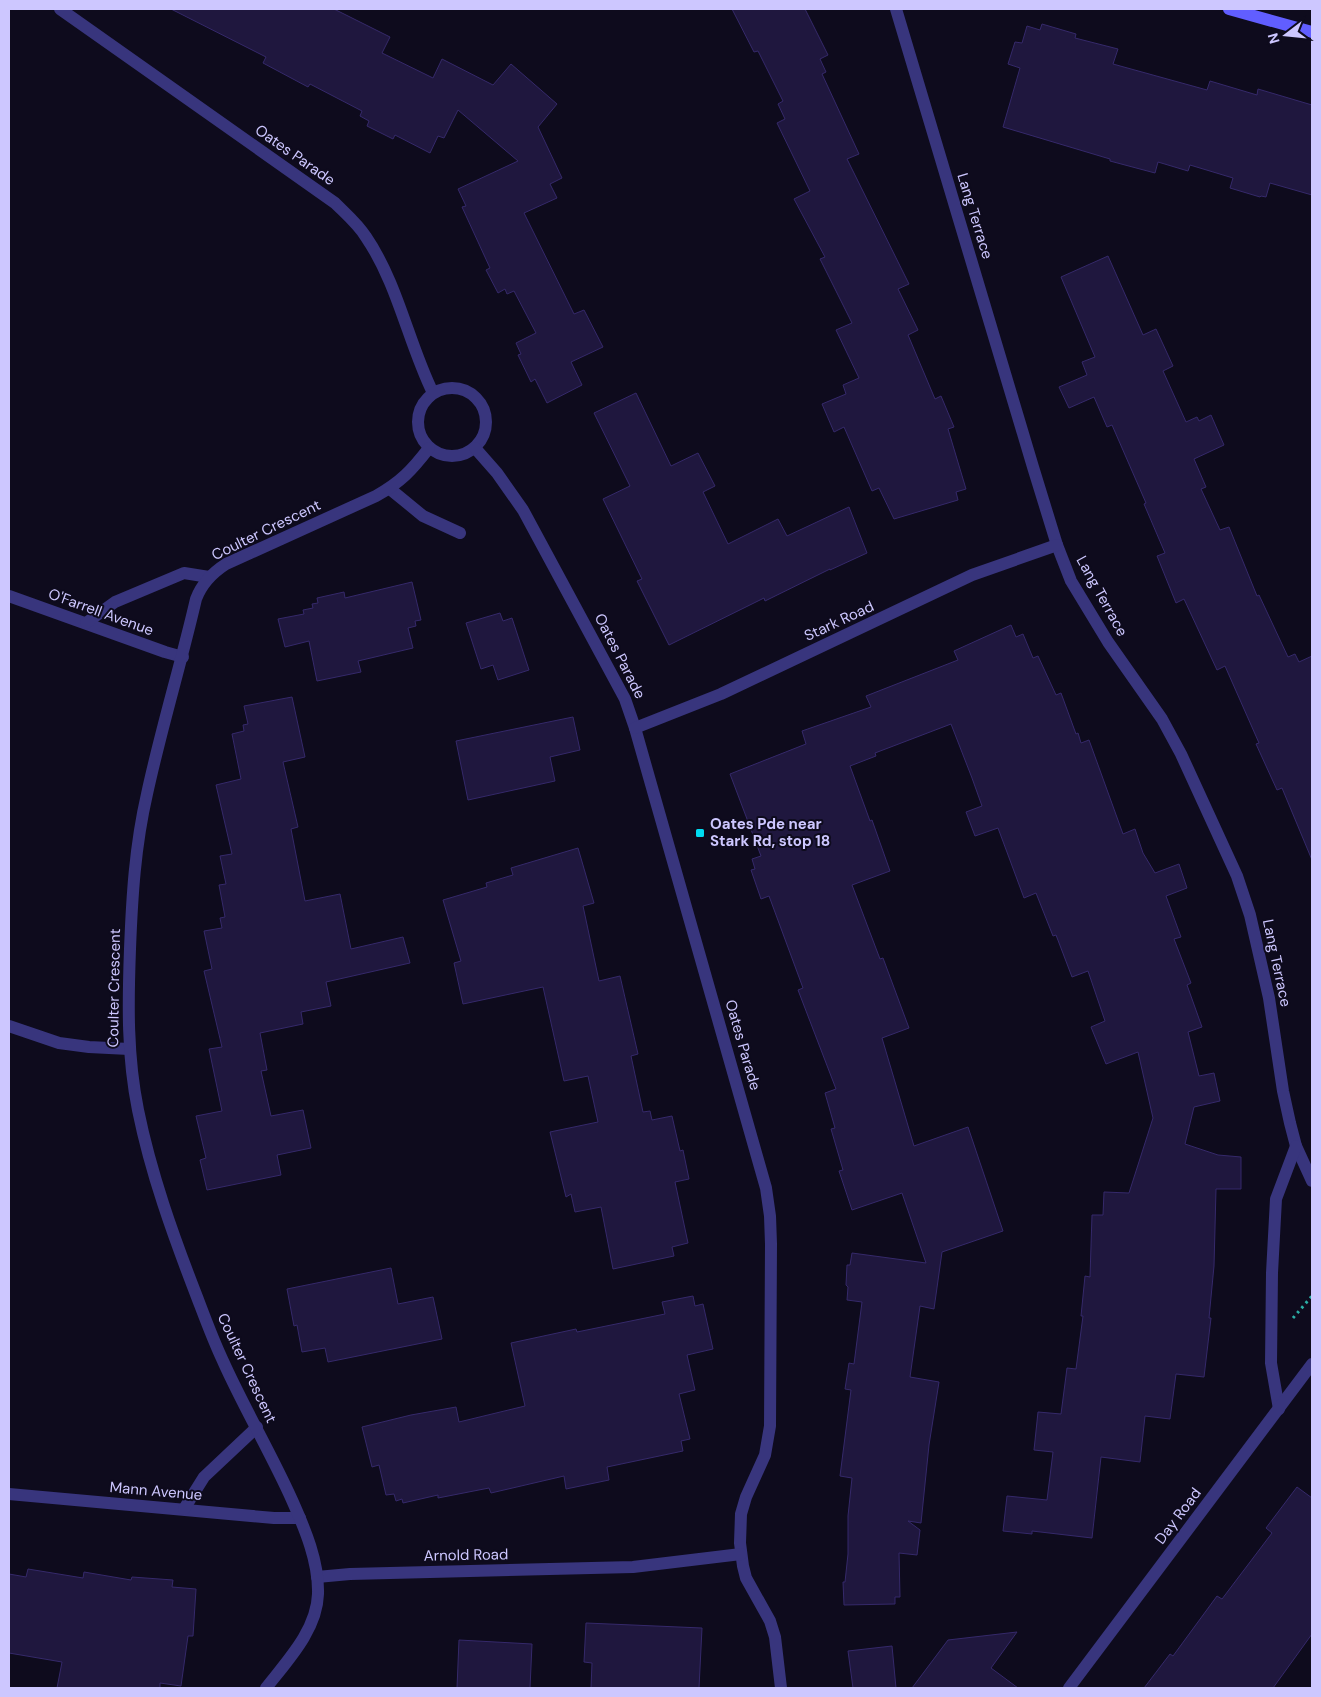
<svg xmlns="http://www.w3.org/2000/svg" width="1321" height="1697" font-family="'DM Sans',sans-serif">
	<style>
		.building { fill: #1f173e; stroke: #35296a }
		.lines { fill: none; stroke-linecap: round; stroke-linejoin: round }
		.path { stroke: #2bafa6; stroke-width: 3; stroke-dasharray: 2.5 4; stroke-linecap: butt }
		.lane { stroke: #38357d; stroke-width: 12 }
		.street { stroke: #38357d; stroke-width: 12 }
		.secondary { stroke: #615eff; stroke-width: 12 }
		.poi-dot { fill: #00dcf2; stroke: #0e0b1d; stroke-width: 2 }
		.labels { text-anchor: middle; stroke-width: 4; stroke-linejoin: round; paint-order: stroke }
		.street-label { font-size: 15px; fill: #cdc7ff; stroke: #0e0b1d }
		.poi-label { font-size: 15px; font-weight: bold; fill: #cdc7ff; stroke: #0e0b1d; text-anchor: start }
	</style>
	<rect width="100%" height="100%" fill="#0e0b1d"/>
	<g class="building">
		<path d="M 171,9 L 334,9 L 390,37 L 382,53 L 433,78 L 442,59 L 493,85 L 511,64 L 557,104 L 538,127 L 562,178 L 550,184 L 557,198 L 524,213 L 574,314 L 584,310 L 603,347 L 571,362 L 582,385 L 547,403 L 535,379 L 531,382 L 518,355 L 521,354 L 516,343 L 536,333 L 514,291 L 507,294 L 505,289 L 498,293 L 486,270 L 490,268 L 462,207 L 466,206 L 458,189 L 518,161 L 458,110 L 444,138 L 438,136 L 430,153 L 395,135 L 393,139 L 367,126 L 369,121 L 360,116 L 362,111 L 310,84 L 308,87 L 263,63 L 266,57 Z"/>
		<path d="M 732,9 L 805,9 L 828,55 L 820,59 L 826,72 L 822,74 L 859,154 L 847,159 L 909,284 L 898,289 L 918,330 L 908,335 L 935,399 L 941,396 L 954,427 L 948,429 L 966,489 L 956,492 L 958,500 L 894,519 L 879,488 L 872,491 L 844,427 L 834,432 L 822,404 L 846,394 L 843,385 L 859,378 L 836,330 L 852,323 L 820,259 L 825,257 L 794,199 L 810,191 L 777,123 L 785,119 L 778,104 L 783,101 L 758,51 L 754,52 Z"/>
		<path d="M 1042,24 L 1076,34 L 1075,38 L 1118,49 L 1113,64 L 1207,90 L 1210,81 L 1257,95 L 1258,89 L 1312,105 L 1312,195 L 1270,183 L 1266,197 L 1261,196 L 1260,197 L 1230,188 L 1233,178 L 1190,165 L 1188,171 L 1158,162 L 1155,173 L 1110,161 L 1110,159 L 1003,127 L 1020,68 L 1008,64 L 1015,42 L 1022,43 L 1027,26 L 1040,30 Z"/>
		<path d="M 1108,256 L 1143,335 L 1156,329 L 1173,366 L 1163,371 L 1186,422 L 1197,417 L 1199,421 L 1211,415 L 1224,445 L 1194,459 L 1206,487 L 1201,489 L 1220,530 L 1229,527 L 1257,596 L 1259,595 L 1288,657 L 1295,654 L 1299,662 L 1312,656 L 1312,860 L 1282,788 L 1277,790 L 1256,744 L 1259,743 L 1225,666 L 1217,670 L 1184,599 L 1176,603 L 1157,556 L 1165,553 L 1144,504 L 1146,503 L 1112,425 L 1107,427 L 1094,397 L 1069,408 L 1059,387 L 1087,375 L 1082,362 L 1095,357 L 1061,277 Z"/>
		<path d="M 636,393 L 671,466 L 698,453 L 715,486 L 703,492 L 728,544 L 778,519 L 787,536 L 849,507 L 867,553 L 830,570 L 830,569 L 765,601 L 764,598 L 669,645 L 637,581 L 642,579 L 603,499 L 630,486 L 594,413 Z"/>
		<path d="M 412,582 L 421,620 L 415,621 L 416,626 L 408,628 L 413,648 L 358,661 L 361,672 L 317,681 L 309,641 L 285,647 L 278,619 L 304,614 L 303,610 L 313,608 L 312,604 L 318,603 L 317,598 L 344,592 L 345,598 Z"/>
		<path d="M 500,613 L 503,621 L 512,618 L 529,670 L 498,680 L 493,665 L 481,669 L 466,623 Z"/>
		<path d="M 1011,625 L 1016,637 L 1023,634 L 1033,658 L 1038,656 L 1056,695 L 1061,693 L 1076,734 L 1078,733 L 1081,743 L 1089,740 L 1123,834 L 1135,829 L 1143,853 L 1155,873 L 1179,864 L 1187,888 L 1166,896 L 1181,937 L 1174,939 L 1191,983 L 1187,985 L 1202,1027 L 1188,1032 L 1199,1076 L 1214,1073 L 1220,1101 L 1194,1107 L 1185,1144 L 1218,1155 L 1241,1157 L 1241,1189 L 1216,1189 L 1214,1266 L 1209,1318 L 1211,1318 L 1204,1377 L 1176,1374 L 1170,1419 L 1145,1416 L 1140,1462 L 1101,1457 L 1092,1538 L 1032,1531 L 1032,1534 L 1003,1531 L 1007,1496 L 1047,1500 L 1053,1452 L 1034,1450 L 1038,1412 L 1061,1414 L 1067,1368 L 1076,1369 L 1083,1316 L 1081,1316 L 1085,1276 L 1090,1277 L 1092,1215 L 1103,1215 L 1104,1192 L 1129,1193 L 1153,1118 L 1138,1052 L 1106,1064 L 1091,1027 L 1105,1021 L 1088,971 L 1072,977 L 1056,935 L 1053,936 L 1036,893 L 1024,898 L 998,828 L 975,836 L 966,812 L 982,806 L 972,778 L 951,724 L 875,753 L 876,756 L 850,766 L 870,821 L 872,820 L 890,871 L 852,885 L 880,959 L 883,958 L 909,1028 L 882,1038 L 914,1146 L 968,1127 L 1003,1231 L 942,1252 L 934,1309 L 920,1306 L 910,1377 L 939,1382 L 929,1445 L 921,1523 L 908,1521 L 920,1530 L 917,1555 L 899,1553 L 900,1597 L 895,1597 L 895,1604 L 844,1605 L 843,1582 L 845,1582 L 848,1554 L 848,1516 L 852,1478 L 840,1476 L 851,1390 L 845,1389 L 849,1363 L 854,1364 L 862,1302 L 847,1300 L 848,1287 L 846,1285 L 847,1265 L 850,1265 L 852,1253 L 926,1263 L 902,1193 L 852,1210 L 839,1171 L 843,1170 L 831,1129 L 835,1128 L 825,1093 L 836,1089 L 798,990 L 803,988 L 769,896 L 761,899 L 751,870 L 755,869 L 752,859 L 761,856 L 730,774 L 806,744 L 802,731 L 871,707 L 866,696 L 958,660 L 954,651 Z"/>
		<path d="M 292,697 L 305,757 L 283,762 L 298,827 L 291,829 L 305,901 L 340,894 L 351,949 L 403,937 L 410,963 L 326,982 L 331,1006 L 301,1012 L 303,1024 L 260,1033 L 267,1070 L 261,1071 L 271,1116 L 303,1110 L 311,1148 L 277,1155 L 281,1175 L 207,1190 L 200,1160 L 206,1158 L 196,1116 L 222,1111 L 209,1049 L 222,1047 L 204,971 L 212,969 L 204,931 L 222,928 L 220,918 L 225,917 L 219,885 L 226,884 L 220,856 L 232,854 L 216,785 L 241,779 L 232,734 L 244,731 L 243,725 L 248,724 L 244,706 Z"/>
		<path d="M 573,717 L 580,750 L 550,757 L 555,781 L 468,800 L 456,741 Z"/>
		<path d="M 578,848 L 594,903 L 583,906 L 599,981 L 620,976 L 638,1054 L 631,1056 L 643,1112 L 650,1111 L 652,1120 L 672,1116 L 680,1151 L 683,1150 L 689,1179 L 675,1182 L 688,1243 L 672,1247 L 674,1256 L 613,1269 L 601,1207 L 575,1212 L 571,1194 L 566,1197 L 550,1132 L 598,1122 L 588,1076 L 564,1081 L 543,987 L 463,1004 L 454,963 L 461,961 L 443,900 L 487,887 L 486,883 L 513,875 L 511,868 Z"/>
		<path d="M 391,1268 L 398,1304 L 433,1297 L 442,1339 L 328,1362 L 325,1348 L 302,1352 L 297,1325 L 294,1326 L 287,1289 Z"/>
		<path d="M 693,1296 L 695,1306 L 703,1304 L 713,1349 L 687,1355 L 695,1390 L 679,1394 L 690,1439 L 681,1441 L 683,1451 L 607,1467 L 609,1480 L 566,1489 L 564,1476 L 491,1493 L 489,1488 L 438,1498 L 438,1495 L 403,1503 L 402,1499 L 396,1501 L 394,1494 L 386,1495 L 379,1465 L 372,1467 L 362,1427 L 411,1415 L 456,1407 L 459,1422 L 525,1406 L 511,1343 L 576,1329 L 577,1332 L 665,1314 L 662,1302 Z"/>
		<path d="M 1297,1487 L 1312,1498 L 1312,1634 L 1273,1688 L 1144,1688 L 1170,1654 L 1173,1656 L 1217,1596 L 1222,1599 L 1272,1533 L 1266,1528 Z"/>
		<path d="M 28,1569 L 83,1578 L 84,1572 L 131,1580 L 132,1577 L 173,1580 L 172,1587 L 196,1589 L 193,1636 L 188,1636 L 181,1686 L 160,1683 L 160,1688 L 57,1688 L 62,1662 L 9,1653 L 9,1574 L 26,1577 Z"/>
		<path d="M 586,1623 L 702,1628 L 699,1688 L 591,1688 L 592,1663 L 584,1662 Z"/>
		<path d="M 1017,1632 L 991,1668 L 1018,1688 L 912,1688 L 948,1640 Z"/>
		<path d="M 459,1640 L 532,1644 L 530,1688 L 457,1688 Z"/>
		<path d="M 892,1646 L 896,1688 L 853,1688 L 848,1651 Z"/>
	</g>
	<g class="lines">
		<path class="path" d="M 1293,1318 L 1312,1296"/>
		<path class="lane" d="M 390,489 L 423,516 L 460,533"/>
		<g class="street">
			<path d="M 60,9 L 335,203 C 346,214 358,224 366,237 C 398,284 408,342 433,393"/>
			<path d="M 896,9 L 1033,467 L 1057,545 L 1071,581 L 1108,642 L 1162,719 L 1181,754 L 1237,876 L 1250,915 L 1269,998 L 1283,1091 L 1290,1123 L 1296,1146 L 1312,1181"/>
			<circle cx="452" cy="422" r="34"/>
			<path d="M 475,448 L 497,473 L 523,510 L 625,699 L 635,728 L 766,1188 L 770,1216 L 771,1244 L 770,1426 L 765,1455 L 746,1497 L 741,1514 L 740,1543 L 743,1566 L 746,1578 L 770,1621 L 775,1637 L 781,1688"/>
			<path d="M 9,596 L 165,652 L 183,657"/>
			<path d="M 86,623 L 115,602 L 184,573 L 209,577"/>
			<path d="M 635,728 L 721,694 L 972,575 L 1057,545"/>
			<path d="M 9,1026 L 59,1043 L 89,1047 L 129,1049"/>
			<path d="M 1279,1409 L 1271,1363 L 1272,1273 L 1276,1199 L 1296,1146"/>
			<path d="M 9,1494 L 274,1518 L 300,1518"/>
			<path d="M 184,1509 L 204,1477 L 257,1427"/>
			<path d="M 317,1577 L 350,1574 L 633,1567 L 741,1554"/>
			<path d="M 266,1688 C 287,1661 317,1630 318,1594 C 319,1562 305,1529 292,1500 C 271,1453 244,1408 223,1361 C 213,1340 205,1318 197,1297 C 173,1235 151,1174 138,1110 C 127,1056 128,1003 130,949 C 132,897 135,846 147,794 C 161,729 181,664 196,599 C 202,583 212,573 226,564 L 376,496 C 401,482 412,470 429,448"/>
			<path d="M 1069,1688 L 1312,1364"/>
		</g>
		<path class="secondary" d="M 1229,9 L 1312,32"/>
	</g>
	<rect class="poi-dot" x="695" y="828" width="10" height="10" rx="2.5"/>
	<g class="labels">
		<g class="street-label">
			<text transform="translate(295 155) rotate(35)" y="5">Oates Parade</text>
			<text transform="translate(975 216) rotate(73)" y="5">Lang Terrace</text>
			<text transform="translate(266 530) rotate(-26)" y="5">Coulter Crescent</text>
			<text transform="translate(1102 596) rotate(61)" y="5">Lang Terrace</text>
			<text transform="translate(101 612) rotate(20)" y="5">O'Farrell Avenue</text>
			<text transform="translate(839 621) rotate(-25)" y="5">Stark Road</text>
			<text transform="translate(620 656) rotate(63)" y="5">Oates Parade</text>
			<text transform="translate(1277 963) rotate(78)" y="5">Lang Terrace</text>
			<text transform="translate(114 988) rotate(-89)" y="5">Coulter Crescent</text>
			<text transform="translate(743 1045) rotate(74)" y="5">Oates Parade</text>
			<text transform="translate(247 1368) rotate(65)" y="5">Coulter Crescent</text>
			<text transform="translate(156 1491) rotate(5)" y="5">Mann Avenue</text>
			<text transform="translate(1178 1516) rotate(-53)" y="5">Day Road</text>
			<text transform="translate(466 1555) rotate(-1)" y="5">Arnold Road</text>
		</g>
		<g class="poi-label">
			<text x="710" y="829">Oates Pde near<tspan x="710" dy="17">Stark Rd, stop 18</tspan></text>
		</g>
	</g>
	<rect width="1321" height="1697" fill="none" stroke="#cdc7ff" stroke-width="20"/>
	<g transform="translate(1286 35) rotate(254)" stroke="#0e0b1d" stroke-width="4" paint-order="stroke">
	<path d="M0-4L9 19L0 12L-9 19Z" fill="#cdc7ff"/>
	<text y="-8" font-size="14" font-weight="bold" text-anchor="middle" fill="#cdc7ff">N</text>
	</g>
</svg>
